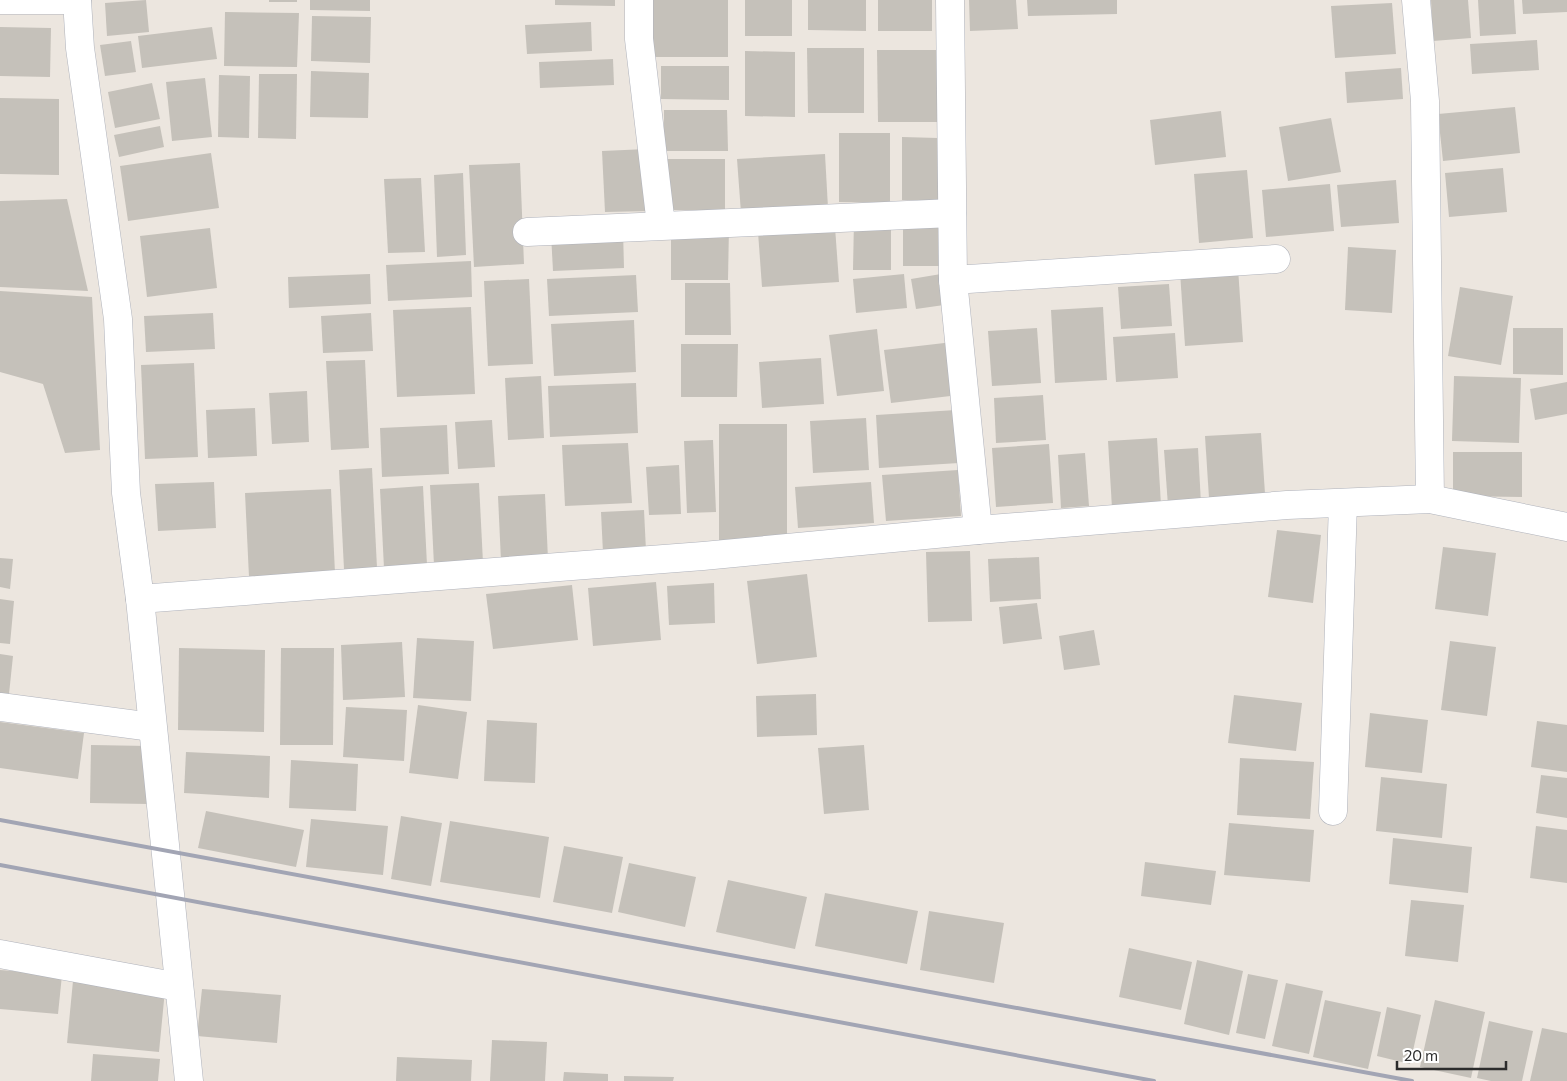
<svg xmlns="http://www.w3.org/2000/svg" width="1567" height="1081" font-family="Commissioner,sans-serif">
<rect width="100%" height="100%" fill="#ece6df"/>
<g fill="#c5c1ba">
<polygon points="146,0 149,32 107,36 105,3"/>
<rect x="269" y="0" width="28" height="2"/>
<polygon points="310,0 370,0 370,11 310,10"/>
<polygon points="555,0 615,0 615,6 555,5"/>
<rect x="646" y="0" width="82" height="57"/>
<rect x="745" y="0" width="47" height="36"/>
<polygon points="808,0 866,0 866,31 808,30"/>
<rect x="878" y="0" width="54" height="31"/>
<polygon points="969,0 1016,0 1018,29 970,31"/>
<polygon points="1027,0 1117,0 1117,14 1028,16"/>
<polygon points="1431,0 1468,0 1471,38 1433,41"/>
<polygon points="1478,0 1514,0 1516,34 1480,36"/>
<polygon points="1522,0 1567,0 1567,12 1523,14"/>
<polygon points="1392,3 1396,54 1335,58 1331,6"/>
<polygon points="225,12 299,13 297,67 224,66"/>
<polygon points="312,16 371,17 370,63 311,61"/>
<polygon points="591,22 592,51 527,54 525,25"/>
<polygon points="0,27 51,28 50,77 0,76"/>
<polygon points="212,27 217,59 142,68 138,36"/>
<polygon points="1537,40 1539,70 1472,74 1470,44"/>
<polygon points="131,41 136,72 105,76 100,45"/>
<polygon points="807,48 864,48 864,113 808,113"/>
<polygon points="877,50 939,50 939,122 878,122"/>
<polygon points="745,51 795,52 795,117 745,116"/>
<polygon points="613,59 614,85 540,88 539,62"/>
<polygon points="661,66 729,66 729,100 661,99"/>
<polygon points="1401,68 1403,99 1347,103 1345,72"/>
<polygon points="311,71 369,73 368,118 310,117"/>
<polygon points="259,74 297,74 296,139 258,138"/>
<polygon points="219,75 250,76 249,138 218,137"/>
<polygon points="205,78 212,137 172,141 166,82"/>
<polygon points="152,83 160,119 115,128 108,92"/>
<polygon points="0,98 59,99 59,175 0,174"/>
<polygon points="1515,107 1520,153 1443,161 1438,114"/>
<polygon points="664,110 727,110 728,151 664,151"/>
<polygon points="1221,111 1226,157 1155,165 1150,120"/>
<polygon points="1331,118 1341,172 1288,181 1279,127"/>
<polygon points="160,126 164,147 119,157 114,135"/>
<polygon points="839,133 890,133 890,203 839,202"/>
<polygon points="902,137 938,138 938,200 902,200"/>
<polygon points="647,149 650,211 605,212 602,151"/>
<polygon points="211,153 219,208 128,221 120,166"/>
<polygon points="825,154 828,208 741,213 737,159"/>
<rect x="663" y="159" width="62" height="51"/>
<polygon points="520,163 524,264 474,267 469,165"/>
<polygon points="1503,168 1507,212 1449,217 1445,173"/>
<polygon points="1247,170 1253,238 1199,243 1194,174"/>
<polygon points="463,173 466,255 437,257 434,175"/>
<polygon points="421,178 425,252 388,253 384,179"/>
<polygon points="1396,180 1399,223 1341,227 1337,185"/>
<polygon points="1330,184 1334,231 1266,237 1262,190"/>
<polygon points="67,199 88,291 0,287 0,201"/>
<polygon points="903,218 949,218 948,266 903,266"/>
<polygon points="854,220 891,220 891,270 853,270"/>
<polygon points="729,227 728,280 671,280 671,228"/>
<polygon points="835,227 839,282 762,287 758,232"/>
<polygon points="210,228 217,288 147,297 140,236"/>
<polygon points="623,230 624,268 553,271 551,234"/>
<polygon points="1348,247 1396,250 1392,313 1345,310"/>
<polygon points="471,261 472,297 388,301 386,265"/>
<polygon points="1238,268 1243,342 1185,346 1180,272"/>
<polygon points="947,273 951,304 916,309 911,279"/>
<polygon points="370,274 371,304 289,308 288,277"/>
<polygon points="904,274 907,308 856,313 853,279"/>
<polygon points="636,275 638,312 549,316 547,279"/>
<polygon points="529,279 533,364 488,366 484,281"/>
<polygon points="685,283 730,283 731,335 685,335"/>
<polygon points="1169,284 1172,326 1121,329 1118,287"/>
<polygon points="1460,287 1513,296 1501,365 1448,356"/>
<polygon points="0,291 92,297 100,450 65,453 43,384 0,372"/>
<polygon points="471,307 475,394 397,397 393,310"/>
<polygon points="1103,307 1107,380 1055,383 1051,310"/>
<polygon points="213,313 215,349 146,352 144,316"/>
<polygon points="371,313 373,351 323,353 321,316"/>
<polygon points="634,320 636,372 554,376 551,324"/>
<polygon points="1037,328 1041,383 992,386 988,331"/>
<polygon points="1513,328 1563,328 1563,375 1513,374"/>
<polygon points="877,329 884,391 837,396 829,335"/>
<polygon points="1175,333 1178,378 1116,382 1113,337"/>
<polygon points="953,342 959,395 891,403 884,350"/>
<polygon points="681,344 738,344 737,397 681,397"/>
<polygon points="821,358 824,404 762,408 759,362"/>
<polygon points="365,360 369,448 331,450 326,361"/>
<polygon points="194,363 198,457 145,459 141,365"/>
<polygon points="541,376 544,438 508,440 505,378"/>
<polygon points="1454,376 1521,378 1519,443 1452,441"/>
<polygon points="1567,382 1567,414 1535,420 1530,389"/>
<polygon points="636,383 638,433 550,437 548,386"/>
<polygon points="307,391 309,442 272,444 269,393"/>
<polygon points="1043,395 1046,440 996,443 994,398"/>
<polygon points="255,408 257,456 208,458 206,410"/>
<polygon points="956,410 959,463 879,468 876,415"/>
<polygon points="866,418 869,470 813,473 810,421"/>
<polygon points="492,420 495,467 458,469 455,422"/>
<rect x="719" y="424" width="68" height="117"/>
<polygon points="447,425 449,474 382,477 380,428"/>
<polygon points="1261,433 1265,494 1209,498 1205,436"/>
<polygon points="1157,438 1161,505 1112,508 1108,441"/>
<polygon points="713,440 716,512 687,513 684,441"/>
<polygon points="628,443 632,503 565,506 562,445"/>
<polygon points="1049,444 1053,503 996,507 992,448"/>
<polygon points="1198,448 1201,504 1168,506 1164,450"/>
<polygon points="1453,452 1522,452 1522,497 1453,496"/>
<polygon points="1085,453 1089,506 1061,508 1058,455"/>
<polygon points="679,465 681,514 649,515 646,467"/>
<polygon points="372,468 377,568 344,569 339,470"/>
<polygon points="958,470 961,516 886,521 882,475"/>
<polygon points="214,482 216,528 158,531 155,484"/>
<polygon points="871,482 874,523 798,528 795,487"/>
<polygon points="479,483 483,563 434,565 430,485"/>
<polygon points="423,486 427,565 384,568 380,489"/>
<polygon points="331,489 335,573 249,577 245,493"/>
<polygon points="545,494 548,559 501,561 498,496"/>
<polygon points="644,510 646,551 603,553 601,512"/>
<polygon points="1277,530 1321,535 1313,603 1268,597"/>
<polygon points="1443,547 1496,553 1488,616 1435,609"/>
<polygon points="970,551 972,621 928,622 926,552"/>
<polygon points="1039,557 1041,599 990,602 988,559"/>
<polygon points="0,558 13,559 10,589 0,587"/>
<polygon points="807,574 817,657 757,664 747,581"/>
<polygon points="656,582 661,640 593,646 588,588"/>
<polygon points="714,583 715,623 669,625 667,586"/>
<polygon points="572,585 578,640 493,649 486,594"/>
<polygon points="0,599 14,601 10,644 0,643"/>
<polygon points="1037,603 1042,639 1003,644 999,607"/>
<polygon points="1094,630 1100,665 1064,670 1059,636"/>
<polygon points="417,638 474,641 471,701 413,698"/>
<polygon points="1450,641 1496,647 1487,716 1441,710"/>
<polygon points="402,642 405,697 343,700 341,645"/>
<polygon points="179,648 265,650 264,732 178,730"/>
<polygon points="281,648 334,648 333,745 280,745"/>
<polygon points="0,654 13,656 9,694 0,693"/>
<polygon points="816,694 817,735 757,737 756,696"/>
<polygon points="1234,695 1302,703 1296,751 1228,743"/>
<polygon points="418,705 467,712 458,779 409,773"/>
<polygon points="346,707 407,710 404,761 343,757"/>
<polygon points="1370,713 1428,720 1422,773 1365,767"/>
<polygon points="487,720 537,723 535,783 484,781"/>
<polygon points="1537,721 1567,725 1567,772 1531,767"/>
<polygon points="0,722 84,733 78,779 0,768"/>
<polygon points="91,745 148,746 148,804 90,803"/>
<polygon points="864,745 869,810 824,814 818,748"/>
<polygon points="186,752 270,756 269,798 184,793"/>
<polygon points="1240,758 1314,762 1310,819 1237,815"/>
<polygon points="291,760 358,764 356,811 289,808"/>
<polygon points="1541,775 1567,778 1567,818 1536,813"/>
<polygon points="1381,777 1447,784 1442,838 1376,831"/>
<polygon points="206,811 304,830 296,867 198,848"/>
<polygon points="401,816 442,823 431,886 391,879"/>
<polygon points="311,819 388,826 383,875 306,867"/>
<polygon points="450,821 549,837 540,898 440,882"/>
<polygon points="1229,823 1314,830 1310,882 1224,875"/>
<polygon points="1536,826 1567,830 1567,883 1530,878"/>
<polygon points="1393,838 1472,847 1468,893 1389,884"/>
<polygon points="564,846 623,857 612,913 553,902"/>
<polygon points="1145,862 1216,871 1211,905 1141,896"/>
<polygon points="629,863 696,877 685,927 618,912"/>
<polygon points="728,880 807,897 795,949 716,932"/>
<polygon points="825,893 918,911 907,964 815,946"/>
<polygon points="1411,900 1464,905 1458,962 1405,956"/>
<polygon points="929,911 1004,923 994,983 920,970"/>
<polygon points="1129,948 1192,962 1181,1010 1119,997"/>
<polygon points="1197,960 1243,971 1229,1035 1184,1024"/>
<polygon points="0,970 62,975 58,1014 0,1009"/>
<polygon points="1248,974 1278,980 1265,1039 1236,1033"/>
<polygon points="73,981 165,990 159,1052 67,1043"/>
<polygon points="1286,983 1323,991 1309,1054 1272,1046"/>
<polygon points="202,989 281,995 277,1043 197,1036"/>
<polygon points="1325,1000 1381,1012 1368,1069 1313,1057"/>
<polygon points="1435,1000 1485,1012 1471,1078 1420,1067"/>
<polygon points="1387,1007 1421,1015 1410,1064 1377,1056"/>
<polygon points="1489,1021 1533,1031 1522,1081 1491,1081 1477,1078"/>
<polygon points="1542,1028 1567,1033 1567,1081 1530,1081"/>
<polygon points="492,1040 547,1042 545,1081 490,1081"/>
<polygon points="93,1054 160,1059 158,1081 91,1081"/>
<polygon points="397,1057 472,1060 471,1081 396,1081"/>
<polygon points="564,1072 608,1074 608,1081 563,1081"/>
<polygon points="624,1076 674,1077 673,1081 624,1081"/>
</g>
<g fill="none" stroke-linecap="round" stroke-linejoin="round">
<defs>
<g id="street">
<polyline points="0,0 77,0"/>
<polyline points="77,0 80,48 118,319 126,493 140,599 703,556 978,530 1287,505 1430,499 1567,527"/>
<polyline points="639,0 639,39 661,225"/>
<polyline points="950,0 953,280 978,530"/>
<polyline points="1416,0 1425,101 1430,499"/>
<polyline points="527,232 952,213"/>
<polyline points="953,280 1276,259"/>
<polyline points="140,599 189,1081"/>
<polyline points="0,707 152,727"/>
<polyline points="1333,811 1343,503"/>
<polyline points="0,954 179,987"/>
</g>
</defs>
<use href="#street" stroke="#afb2bb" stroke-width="29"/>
<use href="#street" stroke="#fff" stroke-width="28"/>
<g stroke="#a2a5b4" stroke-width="4">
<polyline points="0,820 1412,1081"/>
<polyline points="0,865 1154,1081"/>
</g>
</g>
<path d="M1397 1061v8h109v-8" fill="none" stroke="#2c2c2c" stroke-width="2.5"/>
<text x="1404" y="1061" font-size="15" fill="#2c2c2c" stroke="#ffffff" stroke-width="4" paint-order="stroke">20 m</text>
</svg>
